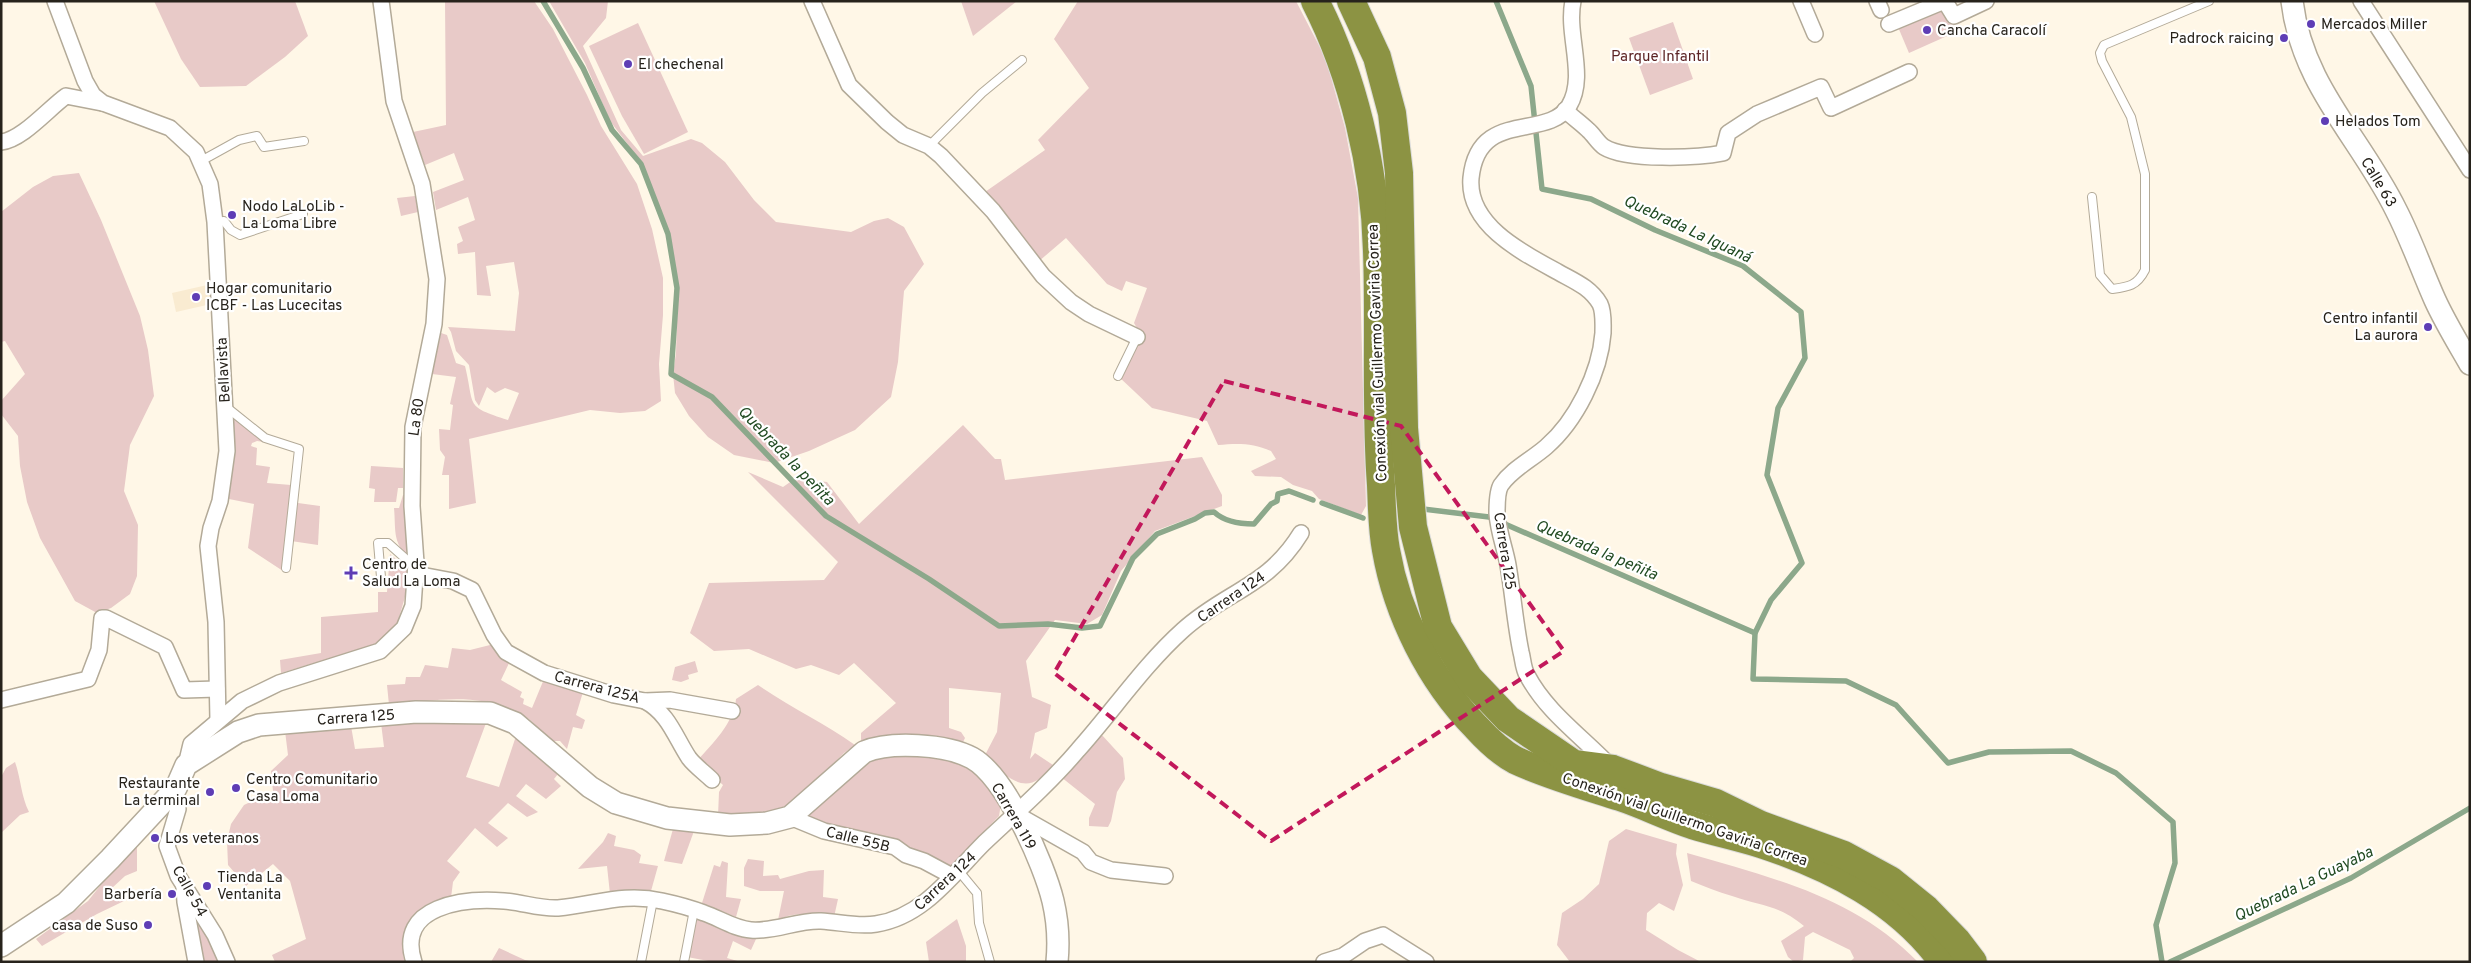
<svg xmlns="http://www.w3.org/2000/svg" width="2471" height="963" font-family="Overpass,sans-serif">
<rect width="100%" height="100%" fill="#fff7e7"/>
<polygon fill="#f9ebd1" points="216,283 220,302 176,312 172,293"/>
<g fill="#e8cac8">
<polygon points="154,1 295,1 308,36 285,57 246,86 200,87 181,59"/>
<path d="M445,1H534L553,29L587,95L601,126L637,184L652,229L663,278V315L659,364L661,401L645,411L620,413L590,410L469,439L476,503L449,509V475H442L445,457L440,450L439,429L450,430L453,405L450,404L456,377L432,374L441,333L447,335L456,363L465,366C475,407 464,406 508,420L519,393L505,388L495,393L487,387L479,406L475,400L469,365L456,351L451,332L448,327L515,331L519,293L514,262L486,266L491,296L477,295L475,252L458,254L457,244L463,241L458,227L475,220L468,197L436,210L433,192L464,180L454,153L425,165L413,132L446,125Z"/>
<polygon points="549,1 608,1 606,18 583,46 621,130 643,156 691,139 702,143 725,162 754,200 776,222 851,232 874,221 888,218 904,227 924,264 904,291 898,362 891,397 855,430 809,451 774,463 734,455 708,437 689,416 675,393 673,374 676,353 678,287 669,233 660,208 642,163 610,121 585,63"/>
<polygon points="961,1 1017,1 973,36"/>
<path d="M1078,1H1296L1298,5L1326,59L1345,128L1358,198L1366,506L1361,515L1319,499L1312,491L1293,485L1281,477L1255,476L1251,471L1276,459L1271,451C1253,443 1238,443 1218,445L1207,421L1152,408L1118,376L1141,335L1134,323L1147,288L1126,281L1122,291L1107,284L1066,238L1038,262L985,192L1045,150L1038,140L1089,88L1054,39Z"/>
<polygon points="1945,3 1956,32 1909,53 1898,27"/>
<polygon points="1673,22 1693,79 1650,95 1629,38"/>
<polygon points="638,23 688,132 644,154 622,116 589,46"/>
<polygon points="79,173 101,220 140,316 148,350 154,396 130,445 124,491 138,525 137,576 130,594 111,608 97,613 75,601 40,538 27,502 20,466 18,436 1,414 1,401 25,374 5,341 1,342 1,212 33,187 53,176"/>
<polygon points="415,196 418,212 401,216 397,198"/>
<polygon points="232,413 256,436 271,443 257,441 252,443 251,446 257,448 256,465 270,467 267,483 291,485 283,571 248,548 254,504 224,498"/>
<path d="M963,425L995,459H1001L1005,480L1202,457L1222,495V506L1155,531L1121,571L1102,615L1087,624L1055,620L1026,661L1032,697L1051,705L1047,728L1035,733L1030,759L1035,753L1053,765C1027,800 1009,778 984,757L997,732L1001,693L949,688V728L961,732L965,738L962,744L861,743V733L896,703L854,663L839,675L811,665L796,669L749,649L714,651L690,633L709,583L824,580L838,562L748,472L783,487L796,478L827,482L859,524Z"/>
<polygon points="371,466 403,468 403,488 398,488 396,502 374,502 375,489 369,488"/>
<path d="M403,495H406L409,557C392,543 396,529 394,508H399Z"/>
<polygon points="298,503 320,506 318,545 291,541"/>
<polygon points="390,554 407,568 409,583 398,621 391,632 377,644 281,673 280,660 321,653 321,617 378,612 378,592 387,592"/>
<path d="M494,644L511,659L501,680L522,692L520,697L524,699L523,704L532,708L544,679L583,692L576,715L585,720L582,729L573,727L567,749L560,741H550C543,735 537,725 529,719C485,690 438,700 389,705L387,685L405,684L406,677H420L425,665L448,668L452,648L470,650Z"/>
<polygon points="695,661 698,672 688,675 689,679 681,682 672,680 675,667"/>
<path d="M758,685C790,707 824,723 855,745L844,753L786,811L718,816L719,792L723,785L697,761C712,744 734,723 736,699Z"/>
<path d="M381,723H486L466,777L499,787L516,736L558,774L554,779L561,786L546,799L526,784L516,796L538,812L527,817L508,803L488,823L508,838L497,847L475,828L447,861L460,872L453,882L451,898C424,901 411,911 406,939C404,947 402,953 405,962H275L272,955L306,939L290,881L273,864L246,886L228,865L227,841L231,824L244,805L273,791L271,771L288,755L285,731L351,726L355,749L384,747Z"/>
<polygon points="1101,734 1123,758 1125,779 1117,792 1111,821 1108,827 1089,826 1089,818 1095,804 1061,777"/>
<polygon points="887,753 948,758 975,771 1001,804 999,816 949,868 804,819 860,762"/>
<path d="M15,762C21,779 21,796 29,812L20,815L1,833V777L6,768Z"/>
<polygon points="673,829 694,831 682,864 664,861"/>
<polygon points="1626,829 1677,844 1676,854 1683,885 1674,911 1659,903 1647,913 1646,930 1678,950 1701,962 1570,962 1557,945 1562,913 1583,899 1599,884 1609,841"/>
<polygon points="608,833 616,836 614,846 634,850 641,855 639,863 658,866 651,891 610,894 607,866 578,869 603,842"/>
<polygon points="137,846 137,871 125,876 112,888 124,901 97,914 42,946 36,939 88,901 115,867"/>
<path d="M1687,853C1772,878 1854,896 1918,962H1850L1854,958L1850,950L1813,932L1805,937L1803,960L1794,962L1788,957L1781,941L1804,926C1779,905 1761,906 1732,896C1718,892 1704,886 1691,881Z"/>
<path d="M748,859L764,861L763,876L778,875L780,879L809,871L824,870L823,897L838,899L834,917C815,914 795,911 778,920L784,891H760L744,886V868Z"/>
<polygon points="722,861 728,863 726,897 741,899 736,917 702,903 714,865 720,867"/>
<polygon points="195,905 218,962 203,962 192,906"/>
<polygon points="695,917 733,934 756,939 751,950 733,941 727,958 741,962 714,962 687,957"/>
<polygon points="957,919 966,946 966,962 929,962 926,942"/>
<polygon points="499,948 525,960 536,962 491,962"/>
</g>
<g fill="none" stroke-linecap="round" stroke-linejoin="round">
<g stroke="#8ca88b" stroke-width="5.5">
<path d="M543,1L583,68L612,130L641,164L668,234L677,288L671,374L712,397L826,516L929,579L999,626L1048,624L1082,628L1100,626L1133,558L1157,534L1195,519L1205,513L1214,512C1225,522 1240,524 1254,524L1271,504L1277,501L1278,494L1289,491L1313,500"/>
<polyline points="1496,1 1531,86 1542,189 1591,199 1655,230 1743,266 1801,312 1805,358 1778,408 1767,475 1802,563 1771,600 1755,633 1753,679 1846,681 1896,705 1948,763 1989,752 2071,751 2116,773 2173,822 2175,863 2156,925 2162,962"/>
<polyline points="1322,503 1363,518"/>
<polyline points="1423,509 1489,517 1755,633"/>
<polyline points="2170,962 2351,878 2470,808"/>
</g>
<defs>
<g id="lane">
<polyline points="929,146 982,93 1022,60"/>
<polyline points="201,161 239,140 257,136 264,147 304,141"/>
<path d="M2092,197L2100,275L2112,289C2128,287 2137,286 2145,270V174L2131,117L2102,61L2100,53L2104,45L2209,1"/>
<polyline points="215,222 224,221 231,230 240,235 303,214"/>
<polyline points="1118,376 1137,337"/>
<polyline points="225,406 265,438 299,449 286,568"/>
<polyline points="381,577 378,543 388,543 416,568"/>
<polyline points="958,870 977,893 979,923 990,962"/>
<polyline points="641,962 653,900"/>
<polyline points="684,962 694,910"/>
</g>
<g id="street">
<polyline points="55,1 85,81 93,95 103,103 170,128 196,152 210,184 215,222 227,451 220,501 211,528 208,546 216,622 218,720"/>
<polyline points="812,1 849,85 887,122 903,135 929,146 941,156 993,211 1043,276 1071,302 1089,314 1137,337"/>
<path d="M1573,1C1566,35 1587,76 1569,106C1547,141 1478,108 1471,178C1467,225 1523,253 1558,272C1574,281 1590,287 1600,304C1604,312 1603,324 1603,333C1600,373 1576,421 1546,447C1531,460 1512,469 1501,485C1497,491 1497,506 1497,513C1498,531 1505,548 1508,565C1513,594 1515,623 1521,652C1523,659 1523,668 1527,675C1547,713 1583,737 1612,768"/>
<polyline points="1801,1 1815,34"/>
<polyline points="1877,1 1881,10"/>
<polyline points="2361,1 2470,170"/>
<polyline points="1889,24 1942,2 1946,3 1954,16 1986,1"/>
<path d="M1565,110C1572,117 1581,123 1588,130C1594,135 1598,143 1604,147C1627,161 1697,158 1723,153L1728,133L1757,114L1821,87L1831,108L1909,72"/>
<path d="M1,142C22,140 48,109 66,96L102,103"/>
<polyline points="416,574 453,581 472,590 494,635 506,652 544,673 614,695 645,701 670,700 732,711"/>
<polyline points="1,700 88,679 99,650 102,618 106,618 165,647 184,690 217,689"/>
<path d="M645,701C669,714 675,737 689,758C695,766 705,773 712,780"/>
<polyline points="186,765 191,744 242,701 279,683 380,651 404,628 413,606 416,563 412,506 413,427 434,324 437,279 422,184 394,101 381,1"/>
<polyline points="176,788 178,809 167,846 178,876 215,935 227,962"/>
<polyline points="1016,814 1083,852 1091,862 1111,870 1165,876"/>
<polyline points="790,817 824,831 895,847 906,855 924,861 952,876"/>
<polyline points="184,887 185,902 196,962"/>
<path d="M414,962C395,905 465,898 504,901C522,902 539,909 558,908C595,905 623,892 662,901C676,904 691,908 704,913C719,918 735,929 751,930C775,932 797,920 821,921C840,922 857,927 876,924C923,917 952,875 984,843C1016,813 1049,784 1078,750C1113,711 1144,665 1183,630C1226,591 1268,587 1301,533"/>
<polyline points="1324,962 1343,956 1365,941 1383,935 1426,962"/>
</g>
<g id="secondary">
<path d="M2292,1C2302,86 2360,137 2396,210C2411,239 2422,271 2435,300C2445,322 2458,343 2470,364"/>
<path d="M1,946L66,903L110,859L176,788L186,765L238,732L259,725L416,712L490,713L515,723L590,787L616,803L667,818L730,825L767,823L790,817L864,752C890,741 946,744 972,758C1006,777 1044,864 1053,901C1058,922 1059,941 1057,962"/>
</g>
<g id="highway">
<path d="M1315,1C1353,75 1375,168 1377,251C1380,329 1375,407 1381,485C1382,506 1382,529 1386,550C1397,614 1430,680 1476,727C1486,738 1502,753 1515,760C1547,775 1586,786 1620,797C1644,805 1668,817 1692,825C1715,832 1738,837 1761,844C1831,867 1899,901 1943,962"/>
<polyline points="1351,1 1377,57 1392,113 1399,173 1404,428 1413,527 1438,627 1469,678 1508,719 1574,764 1613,769 1661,787 1716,803 1761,825 1844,855 1890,880 1926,909 1957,941 1973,962"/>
</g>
</defs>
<use href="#lane" stroke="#b3aa98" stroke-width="10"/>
<use href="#street" stroke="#b3aa98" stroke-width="18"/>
<use href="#secondary" stroke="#b3aa98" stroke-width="24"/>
<use href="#highway" stroke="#dcdcdb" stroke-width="30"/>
<use href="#lane" stroke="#fff" stroke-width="8"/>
<use href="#street" stroke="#fff" stroke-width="15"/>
<use href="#secondary" stroke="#fff" stroke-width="21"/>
<use href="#highway" stroke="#8c9343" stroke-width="28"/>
</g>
<path fill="none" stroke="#c2185b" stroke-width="4" stroke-dasharray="10 6" stroke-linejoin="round" d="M1224,381L1401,426L1564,651L1271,841L1054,673Z"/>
<g fill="#5e3db5" stroke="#fff" stroke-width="2">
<circle cx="2311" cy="24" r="5"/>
<circle cx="1927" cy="30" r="5"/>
<circle cx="2284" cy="38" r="5"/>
<circle cx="628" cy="64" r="5"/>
<circle cx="2325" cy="121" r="5"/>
<circle cx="232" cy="215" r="5"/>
<circle cx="196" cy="297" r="5"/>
<circle cx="2428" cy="327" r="5"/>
<path d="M348.5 565.5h5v5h5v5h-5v5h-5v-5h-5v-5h5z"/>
<circle cx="236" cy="788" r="5"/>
<circle cx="210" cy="792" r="5"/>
<circle cx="155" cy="838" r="5"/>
<circle cx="207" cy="886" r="5"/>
<circle cx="172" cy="894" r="5"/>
<circle cx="148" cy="925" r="5"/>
</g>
<g text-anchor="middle" stroke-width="4.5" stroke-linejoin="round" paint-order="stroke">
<g font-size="15" fill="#27231c" stroke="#fff" text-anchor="start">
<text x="2321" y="29">Mercados Miller</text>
<text x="1937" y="35">Cancha Caracolí</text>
<text x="2274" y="43" text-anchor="end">Padrock raicing</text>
<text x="638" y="69">El chechenal</text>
<text x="2335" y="126">Helados Tom</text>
<text x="242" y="211">Nodo LaLoLib -<tspan x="242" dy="17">La Loma Libre</tspan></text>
<text x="206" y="293">Hogar comunitario<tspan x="206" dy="17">ICBF - Las Lucecitas</tspan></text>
<text x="2418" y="323" text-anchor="end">Centro infantil<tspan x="2418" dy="17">La aurora</tspan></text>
<text x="362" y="569">Centro de<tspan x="362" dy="17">Salud La Loma</tspan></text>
<text x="246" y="784">Centro Comunitario<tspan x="246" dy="17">Casa Loma</tspan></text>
<text x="200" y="788" text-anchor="end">Restaurante<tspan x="200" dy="17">La terminal</tspan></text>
<text x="165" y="843">Los veteranos</text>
<text x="217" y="882">Tienda La<tspan x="217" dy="17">Ventanita</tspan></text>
<text x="162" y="899" text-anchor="end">Barbería</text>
<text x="138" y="930" text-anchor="end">casa de Suso</text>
</g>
<g font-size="15" fill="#5c2425" stroke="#fff">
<text x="1660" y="61">Parque Infantil</text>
</g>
<g font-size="15" fill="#27231c" stroke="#fff">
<text transform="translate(2379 182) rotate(59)" y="5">Calle 63</text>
<text transform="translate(1377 353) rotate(-92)" y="5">Conexión vial Guillermo Gaviria Correa</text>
<text transform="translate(223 370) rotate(-93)" y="5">Bellavista</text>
<text transform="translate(416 417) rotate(-82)" y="5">La 80</text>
<text transform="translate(1505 551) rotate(81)" y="5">Carrera 125</text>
<text transform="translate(1231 597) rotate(-34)" y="5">Carrera 124</text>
<text transform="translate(597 687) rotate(15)" y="5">Carrera 125A</text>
<text transform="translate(356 717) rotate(-4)" y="5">Carrera 125</text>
<text transform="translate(1014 816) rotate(60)" y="5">Carrera 119</text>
<text transform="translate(1685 819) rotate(19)" y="5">Conexión vial Guillermo Gaviria Correa</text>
<text transform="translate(858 839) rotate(14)" y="5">Calle 55B</text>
<text transform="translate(945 881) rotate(-43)" y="5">Carrera 124</text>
<text transform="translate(190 891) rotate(61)" y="5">Calle 54</text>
</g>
<g font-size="16" font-style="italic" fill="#204a21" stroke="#fff">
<text transform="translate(1688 228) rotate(25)" y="6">Quebrada La Iguaná</text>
<text transform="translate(787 455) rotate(46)" y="6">Quebrada la peñita</text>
<text transform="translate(1597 549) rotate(23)" y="6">Quebrada la peñita</text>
<text transform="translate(2303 883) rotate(-26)" y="6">Quebrada La Guayaba</text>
</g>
</g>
<rect width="2471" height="963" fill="none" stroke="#27231c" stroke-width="5"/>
</svg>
